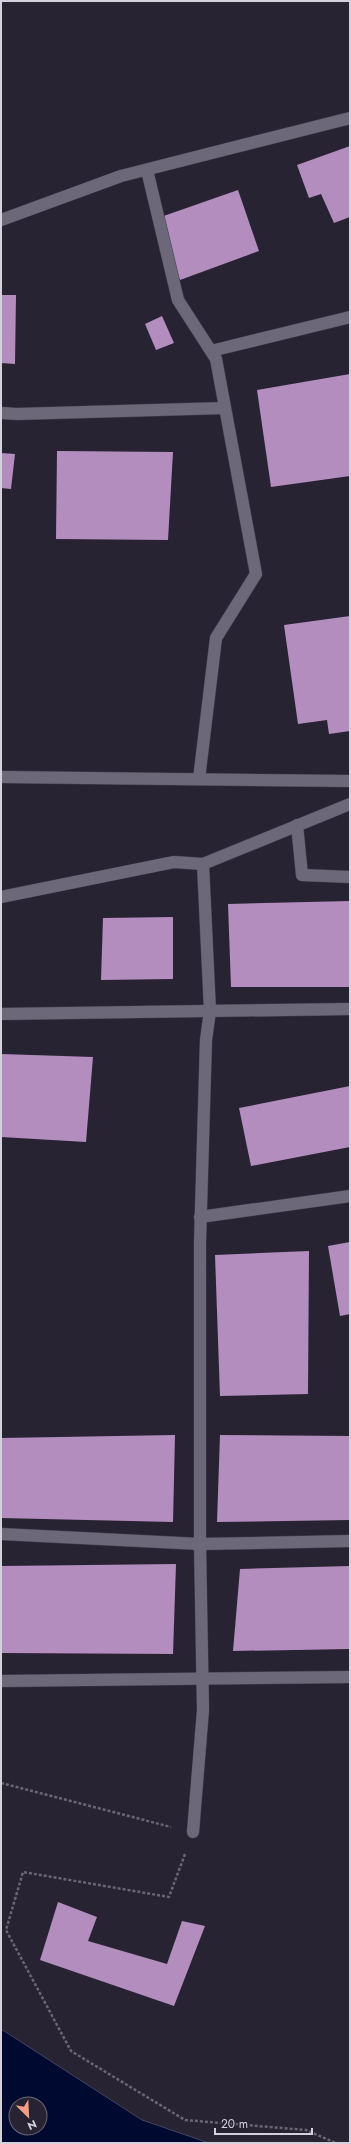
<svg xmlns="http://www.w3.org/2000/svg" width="351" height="2144" font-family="Jost,sans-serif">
<rect width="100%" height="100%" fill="#282333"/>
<path fill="#000930" stroke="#404564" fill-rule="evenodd" d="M1,2029L142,2120L209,2143H1ZM16,2104H40V2128H16Z"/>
<g fill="#b38dbe">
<polygon points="350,146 350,217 334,223 321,194 309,198 297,165"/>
<polygon points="238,190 259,251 180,280 155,219"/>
<polygon points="1,295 16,295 15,364 1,363"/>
<polygon points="162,316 174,343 156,350 145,324"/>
<polygon points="350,374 350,476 271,487 257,390"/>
<polygon points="57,451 173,452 168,540 56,539"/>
<polygon points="1,453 15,454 11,489 1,488"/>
<polygon points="350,616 350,731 329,734 327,720 298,724 284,625"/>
<polygon points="350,901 350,987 231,987 228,904"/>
<polygon points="173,917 173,979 101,980 103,918"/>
<polygon points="1,1054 93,1057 86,1142 1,1137"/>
<polygon points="350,1086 350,1147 251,1166 239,1108"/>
<polygon points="350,1242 350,1314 340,1316 328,1246"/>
<polygon points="309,1251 308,1394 220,1396 215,1255"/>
<polygon points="175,1435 173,1522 1,1518 1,1438"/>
<polygon points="220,1435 350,1436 350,1520 217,1522"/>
<polygon points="176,1564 173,1654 1,1653 1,1566"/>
<polygon points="350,1566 350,1649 233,1651 240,1569"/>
<polygon points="58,1902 97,1917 88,1941 167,1964 182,1921 205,1926 174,2006 40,1960"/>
</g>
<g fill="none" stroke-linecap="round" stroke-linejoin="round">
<defs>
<g id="street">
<polyline points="147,170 178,300 216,359 256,574 216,638 199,779"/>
<polyline points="1,220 121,176 350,118"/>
<polyline points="211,351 350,317"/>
<polyline points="1,413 17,414 225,408"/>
<polyline points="297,825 302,875 350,877"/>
<polyline points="1,897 174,862 203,864 350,804"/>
<polyline points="1,1014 350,1009"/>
<polyline points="200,1217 350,1196"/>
<polyline points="1,1534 200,1544 350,1541"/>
<polyline points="1,1681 350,1677"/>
<polyline points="193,1832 203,1710 200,1544 200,1242 206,1040 210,1011 203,864"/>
</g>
<polyline id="secondary" points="1,777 350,781"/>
</defs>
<use href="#street" stroke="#443f4d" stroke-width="13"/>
<use href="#secondary" stroke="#443f4d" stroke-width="13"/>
<g stroke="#6a6574" stroke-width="2.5" stroke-dasharray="3 2" stroke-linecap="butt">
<polyline points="1,1783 171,1827"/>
<polyline points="185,1854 169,1897 23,1872 6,1930 71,2051 185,2120 306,2130 336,2143"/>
</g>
<use href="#street" stroke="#6d677a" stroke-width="12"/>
<use href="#secondary" stroke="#6d677a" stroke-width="12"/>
</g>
<rect width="351" height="2144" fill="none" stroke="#d4d1dc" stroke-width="4"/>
<g transform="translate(28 2116) rotate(156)"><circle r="19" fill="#282333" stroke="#6d6977"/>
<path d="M0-3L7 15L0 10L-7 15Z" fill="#f39f85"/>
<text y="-6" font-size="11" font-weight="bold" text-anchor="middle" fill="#d4d1dc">N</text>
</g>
<path d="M215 2128v6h97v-6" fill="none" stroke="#d4d1dc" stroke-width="2"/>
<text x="221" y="2128" font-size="12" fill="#d4d1dc" stroke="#282333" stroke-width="3" paint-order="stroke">20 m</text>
</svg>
